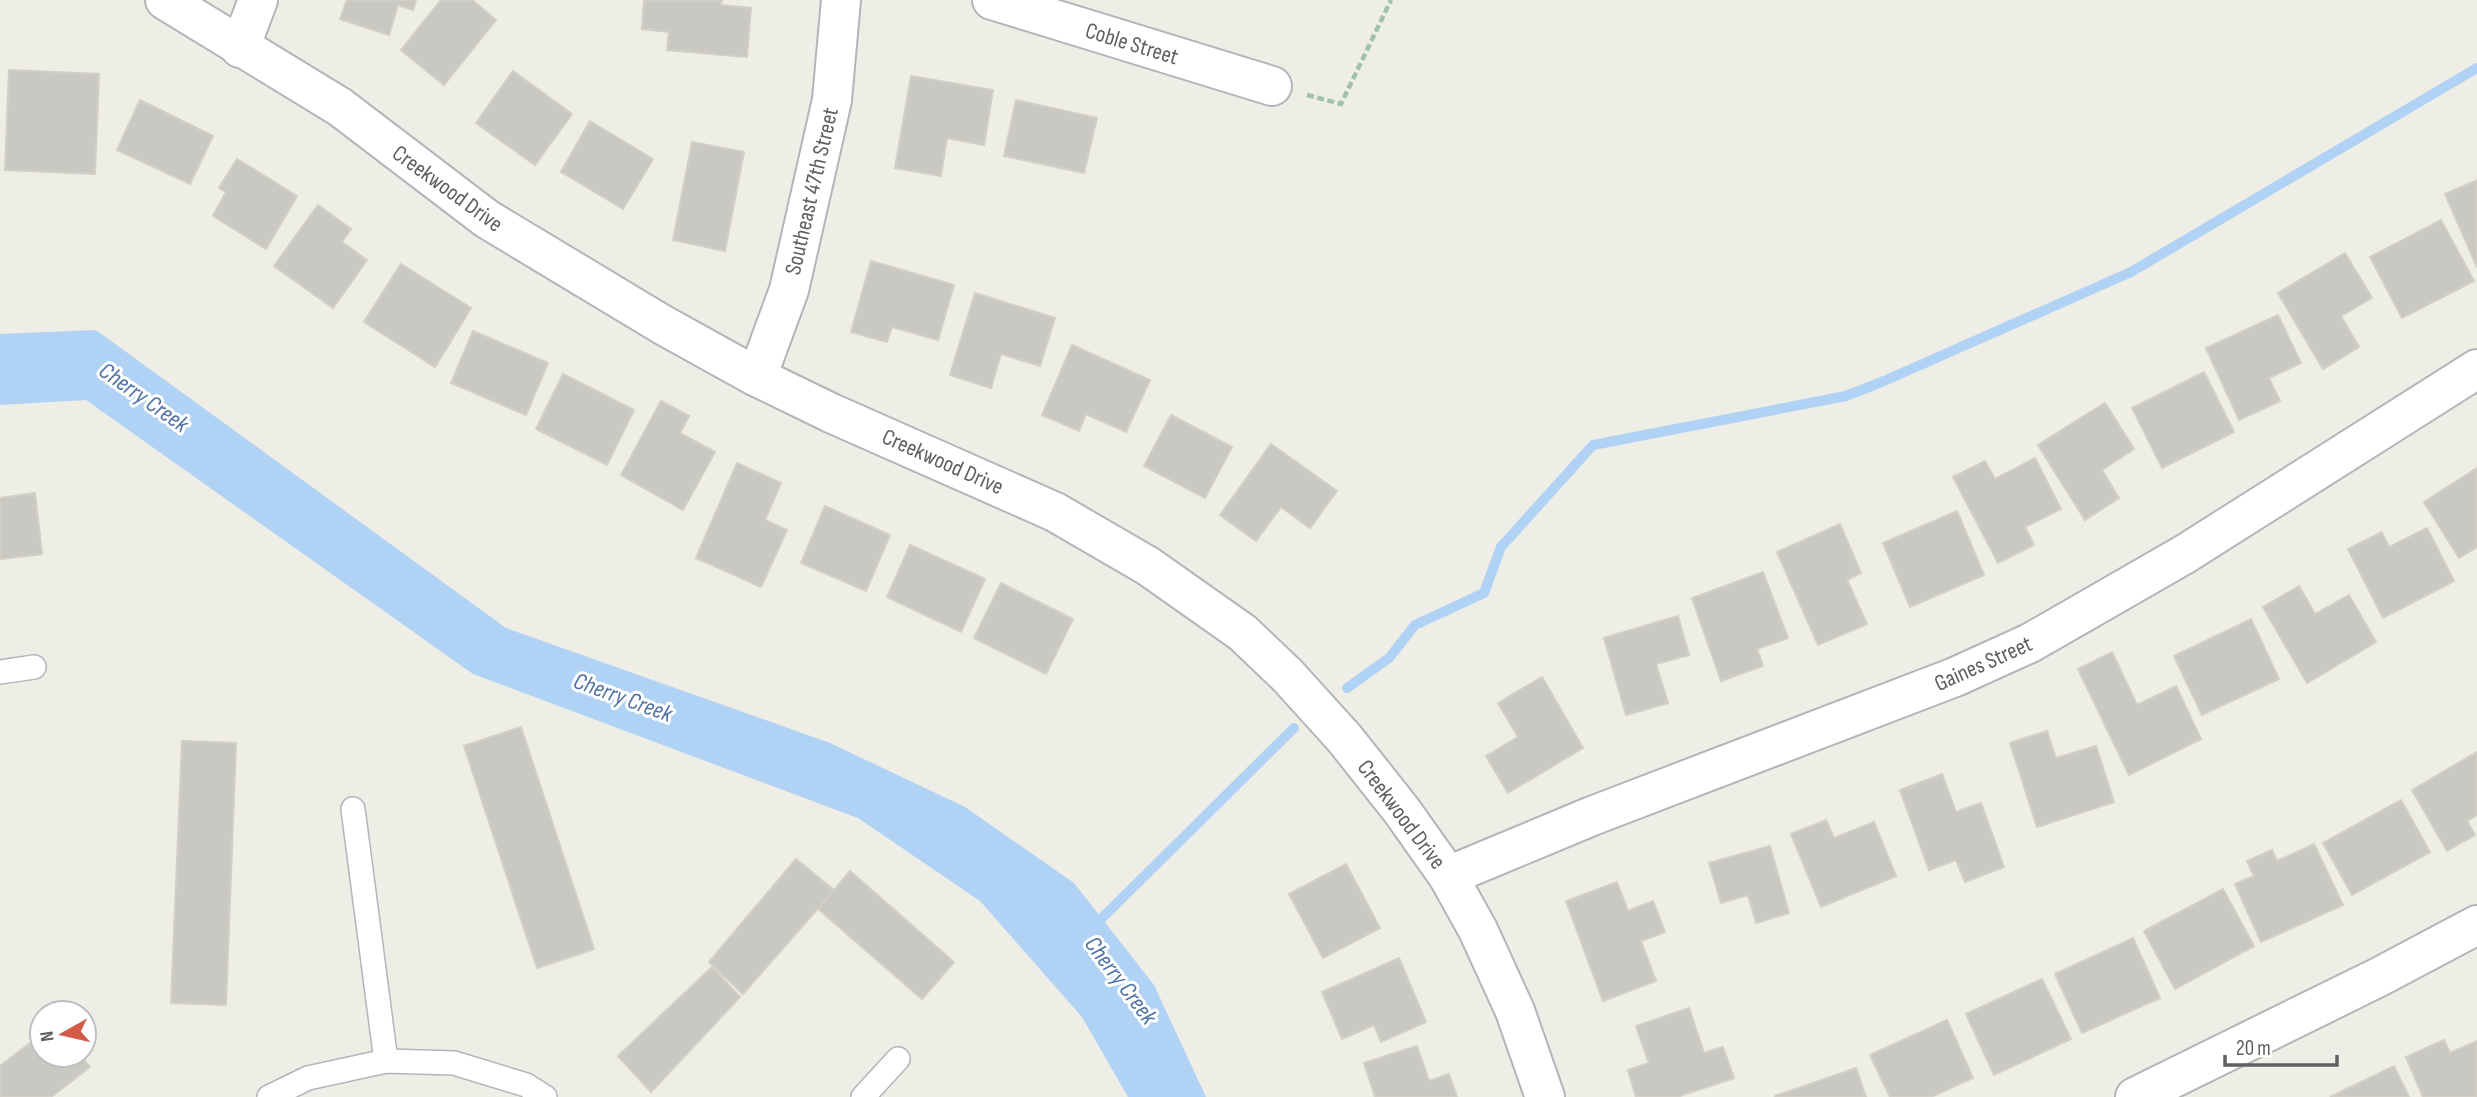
<svg xmlns="http://www.w3.org/2000/svg" width="2477" height="1097" font-family="'Sofia Sans Condensed',sans-serif">
<rect width="100%" height="100%" fill="#eeede6"/>
<polygon fill="#b0d2f4" points="96,330 506,628 830,743 965,807 1074,883 1154,985 1206,1097 1128,1097 1082,1017 980,901 858,818 473,674 86,400 0,405 0,334"/>
<g fill="none" stroke-linecap="round" stroke-linejoin="round">
<g stroke="#b0d2f4" stroke-width="10">
<polyline points="1347,688 1389,658 1415,625 1484,593 1501,547 1593,445 1846,396 1884,381 2131,272 2477,68"/>
<polyline points="1093,927 1294,728"/>
</g>
</g>
<g fill="#c9c8c2" stroke="#d2cfc5" stroke-width="2">
<polygon points="347,0 416,0 413,10 398,5 389,35 340,19"/>
<polygon points="441,0 472,0 496,20 444,85 401,50"/>
<polygon points="644,0 722,0 721,5 751,8 747,57 667,50 669,32 642,29"/>
<polygon points="9,70 99,74 95,174 5,170"/>
<polygon points="513,71 572,114 535,165 476,123"/>
<polygon points="911,76 993,90 984,145 947,138 941,176 895,168"/>
<polygon points="140,100 213,136 190,184 117,150"/>
<polygon points="1016,100 1097,118 1084,173 1004,156"/>
<polygon points="590,121 653,159 623,209 561,172"/>
<polygon points="692,142 744,152 725,251 673,240"/>
<polygon points="237,159 297,196 266,249 213,216 226,192 219,188"/>
<polygon points="2477,180 2477,267 2445,194"/>
<polygon points="318,205 351,229 342,242 367,260 333,308 274,266"/>
<polygon points="2441,220 2474,281 2402,318 2370,257"/>
<polygon points="2345,253 2372,298 2341,316 2359,347 2323,369 2278,293"/>
<polygon points="871,261 954,285 938,340 892,327 887,342 851,332"/>
<polygon points="401,264 471,308 435,367 364,322"/>
<polygon points="975,293 1055,318 1040,366 1001,354 991,388 950,375"/>
<polygon points="2278,315 2301,363 2269,378 2280,401 2239,420 2206,348"/>
<polygon points="473,331 548,363 526,415 451,383"/>
<polygon points="1072,345 1150,380 1126,432 1086,414 1079,431 1042,415"/>
<polygon points="2204,372 2234,432 2162,468 2132,408"/>
<polygon points="563,374 634,410 607,465 536,429"/>
<polygon points="661,401 689,416 680,433 715,452 683,510 621,475"/>
<polygon points="2105,403 2134,449 2102,470 2119,498 2085,520 2038,445"/>
<polygon points="1171,415 1232,447 1205,498 1144,466"/>
<polygon points="1271,444 1337,491 1310,528 1281,507 1256,541 1220,515"/>
<polygon points="2035,458 2061,509 2025,527 2034,545 1998,563 1953,477 1985,461 1995,479"/>
<polygon points="737,463 781,483 765,520 787,530 761,587 696,558"/>
<polygon points="2477,468 2477,547 2459,558 2424,502"/>
<polygon points="35,493 42,554 0,559 0,498"/>
<polygon points="825,506 890,535 866,591 801,563"/>
<polygon points="1957,511 1984,575 1910,607 1883,543"/>
<polygon points="1840,524 1861,573 1847,580 1867,624 1818,645 1777,552"/>
<polygon points="2427,528 2454,581 2383,618 2348,549 2382,532 2389,547"/>
<polygon points="910,545 985,579 961,632 887,597"/>
<polygon points="1763,572 1788,638 1757,649 1763,666 1721,681 1692,598"/>
<polygon points="1001,583 1073,619 1046,674 974,638"/>
<polygon points="2299,586 2315,614 2349,595 2376,642 2307,683 2263,607"/>
<polygon points="1678,616 1689,655 1656,664 1668,703 1626,715 1604,638"/>
<polygon points="2251,619 2279,679 2202,715 2174,656"/>
<polygon points="2112,652 2137,705 2176,686 2201,739 2129,775 2078,669"/>
<polygon points="1542,677 1583,748 1508,793 1486,756 1518,737 1498,703"/>
<polygon points="521,727 594,949 537,968 464,746"/>
<polygon points="2047,731 2056,758 2096,746 2114,802 2037,827 2010,743"/>
<polygon points="182,741 236,743 226,1005 171,1003"/>
<polygon points="2477,752 2477,815 2467,821 2475,835 2447,851 2412,790"/>
<polygon points="1942,774 1956,812 1981,803 2004,867 1965,882 1956,860 1929,870 1900,790"/>
<polygon points="2401,800 2430,852 2352,895 2323,843"/>
<polygon points="1826,820 1834,838 1874,822 1896,876 1821,907 1791,834"/>
<polygon points="2314,844 2343,905 2261,942 2235,884 2254,876 2247,861 2272,850 2277,861"/>
<polygon points="1770,846 1789,913 1756,923 1748,895 1721,903 1709,863"/>
<polygon points="796,859 834,890 743,994 709,962"/>
<polygon points="1346,864 1380,928 1323,958 1289,894"/>
<polygon points="850,871 954,962 922,999 818,909"/>
<polygon points="1617,882 1628,911 1653,901 1665,932 1641,941 1656,981 1603,1001 1566,901"/>
<polygon points="2223,889 2254,946 2175,989 2144,931"/>
<polygon points="2133,938 2160,998 2082,1033 2055,974"/>
<polygon points="1399,958 1426,1022 1381,1042 1374,1025 1342,1039 1322,992"/>
<polygon points="712,967 740,997 651,1092 618,1056"/>
<polygon points="2042,979 2071,1039 1994,1075 1966,1014"/>
<polygon points="1689,1008 1704,1053 1723,1047 1734,1078 1677,1097 1636,1097 1628,1070 1649,1063 1636,1026"/>
<polygon points="1947,1020 1973,1078 1931,1097 1890,1097 1870,1055"/>
<polygon points="42,1034 42,1055 80,1055 90,1067 51,1097 0,1097 0,1066"/>
<polygon points="2444,1040 2450,1053 2477,1041 2477,1097 2423,1097 2406,1057"/>
<polygon points="1417,1046 1429,1081 1449,1074 1457,1097 1375,1097 1364,1063"/>
<polygon points="2394,1066 2409,1097 2330,1097"/>
<polygon points="1856,1068 1866,1097 1775,1097 1775,1096"/>
</g>
<g fill="none" stroke-linecap="round" stroke-linejoin="round">
<defs>
<g id="service">
<polyline points="0,672 34,667"/>
<polyline points="353,809 386,1061"/>
<polyline points="269,1097 308,1078 386,1061 454,1063 526,1085 545,1097"/>
<polyline points="863,1097 898,1059"/>
</g>
<g id="minor">
<polyline points="165,0 340,107 487,219 663,325 757,377 831,413 1055,512 1148,566 1243,633 1288,676 1345,739 1402,811 1448,876 1478,930 1515,1011 1545,1097"/>
<polyline points="992,0 1272,86"/>
<polyline points="240,48 258,0"/>
<polyline points="757,377 789,290 832,100 841,0"/>
<polyline points="1448,876 1592,816 1955,677 2030,643 2185,554 2477,369"/>
<polyline points="2135,1097 2379,977 2477,925"/>
</g>
</defs>
<use href="#service" stroke="#b3b5b9" stroke-width="26"/>
<use href="#minor" stroke="#b3b5b9" stroke-width="42"/>
<polyline stroke="#a0c2ac" stroke-width="4.5" stroke-dasharray="7 3.5" stroke-linecap="butt" points="1307,95 1341,104 1391,0"/>
<use href="#service" stroke="#fff" stroke-width="23"/>
<use href="#minor" stroke="#fff" stroke-width="38"/>
</g>
<g text-anchor="middle" stroke-width="6" stroke-linejoin="round" paint-order="stroke">
<g font-size="23" fill="#5e6064" stroke="#fff">
<text transform="translate(1132 43) rotate(17)" y="8">Coble Street</text>
<text transform="translate(448 188) rotate(36)" y="8">Creekwood Drive</text>
<text transform="translate(811 191) rotate(-77)" y="8">Southeast 47th Street</text>
<text transform="translate(943 461) rotate(24)" y="8">Creekwood Drive</text>
<text transform="translate(1983 663) rotate(-24)" y="8">Gaines Street</text>
<text transform="translate(1402 814) rotate(53)" y="8">Creekwood Drive</text>
</g>
<g font-size="24" font-style="italic" fill="#4f73a4" stroke="#fff">
<text transform="translate(144 397) rotate(35)" y="8">Cherry Creek</text>
<text transform="translate(623 697) rotate(20)" y="8">Cherry Creek</text>
<text transform="translate(1121 980) rotate(53)" y="8">Cherry Creek</text>
</g>
</g>
<g transform="translate(63 1034) rotate(262)"><circle r="33" fill="#ffffff" stroke="#bfbfc1" stroke-width="2"/>
<path d="M0-5L12 26L0 18L-12 26Z" fill="#d35b47"/>
<text y="-10" font-size="19" font-weight="bold" text-anchor="middle" fill="#5e6064">N</text>
</g>
<path d="M2225 1055v10h112v-10" fill="none" stroke="#5e6064" stroke-width="3.5"/>
<text x="2236" y="1055" font-size="21" fill="#5e6064" stroke="#ffffff" stroke-width="5" paint-order="stroke">20 m</text>
</svg>
